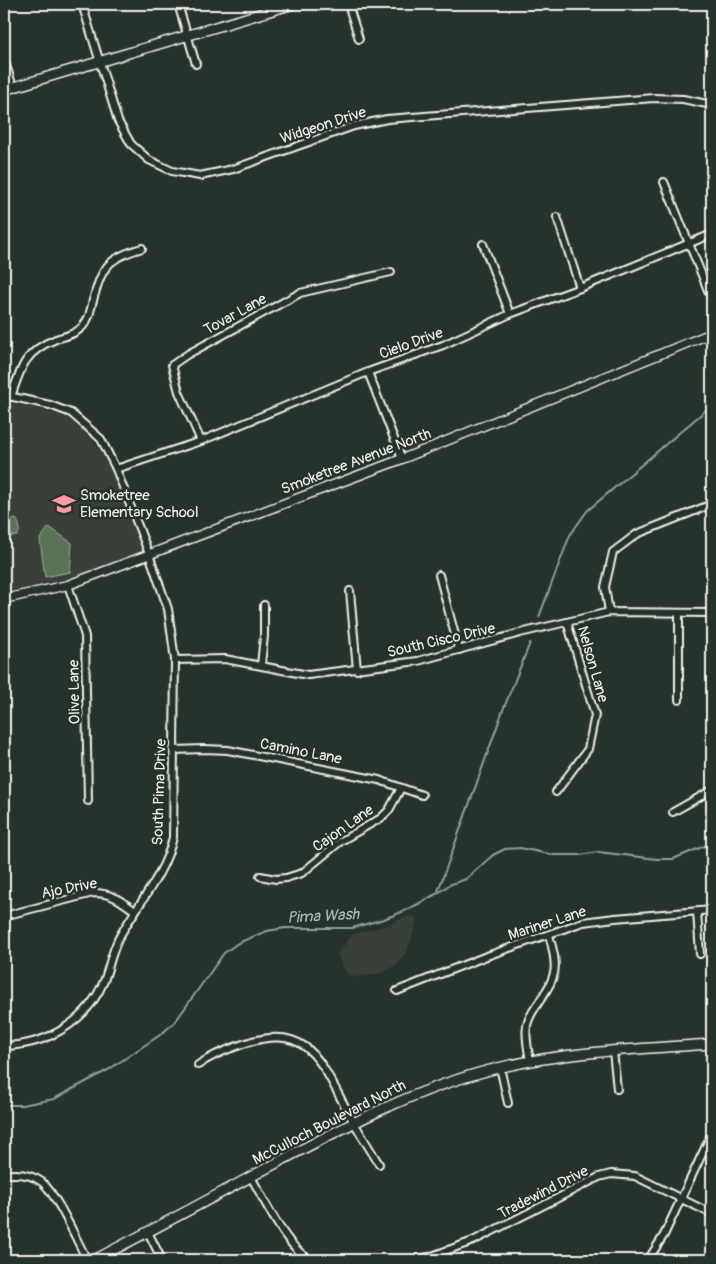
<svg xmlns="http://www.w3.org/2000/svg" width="716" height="1264" font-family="Pangolin,sans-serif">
<rect width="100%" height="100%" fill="#26332d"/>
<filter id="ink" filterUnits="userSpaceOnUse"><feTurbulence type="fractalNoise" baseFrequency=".02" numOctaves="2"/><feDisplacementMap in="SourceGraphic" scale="10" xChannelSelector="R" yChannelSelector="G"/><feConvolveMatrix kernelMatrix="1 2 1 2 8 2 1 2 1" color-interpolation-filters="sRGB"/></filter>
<g filter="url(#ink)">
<g fill="#393f38">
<polygon points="4,401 55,413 68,418 90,437 109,463 141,544 141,551 137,557 67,580 4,593"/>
<polygon points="413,916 416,919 416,925 407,951 396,965 382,973 372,975 356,977 347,975 337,954 352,935 393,923 402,918"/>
</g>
<g fill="#5a7256" stroke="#a7b29f">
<path d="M16,519C20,524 21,530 17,536H11L9,520Z"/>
<polygon points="49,527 72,543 70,572 45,577 40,539"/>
</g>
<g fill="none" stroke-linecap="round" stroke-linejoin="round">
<g stroke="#8ea1a1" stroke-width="2">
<polyline points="539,617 570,535 587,511 712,405"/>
<polyline points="438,891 503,710 530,643"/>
<polyline points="4,1105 22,1105 54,1099 108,1070 160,1035 175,1022 224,953 238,943 267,931 285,928 352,928 384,919 409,909 438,893 449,885 466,879 493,855 505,849 520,848 554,855 580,855 598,852 657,859 673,859 712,843"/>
</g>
<defs>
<g id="minor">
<polyline points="82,4 118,121 131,144 149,160 172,171 200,176 233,169 354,126 387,119 654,98 683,99 712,105"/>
<polyline points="178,4 196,64"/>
<polyline points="348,4 359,39"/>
<polyline points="4,59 13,87"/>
<polyline points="664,182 712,300"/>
<polyline points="557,217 580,288"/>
<polyline points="483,244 510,314"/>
<polyline points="368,372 402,459"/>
<path d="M4,395L50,405L71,413L101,439L116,469L149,554L168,609L175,660L173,837C166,872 139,903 121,934C112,949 110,965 104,981C87,1022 47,1045 4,1046"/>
<path d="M11,397C21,367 25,351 56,339C65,336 74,335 81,328C88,322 90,313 92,304C102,268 105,259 142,248"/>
<polyline points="201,441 179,392 172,365 188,354 300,293 391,272"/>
<polyline points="116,469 201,441 368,372 443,345 510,314 580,288 712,234"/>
<polyline points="439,575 459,650"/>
<polyline points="68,585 85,636 88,801"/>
<polyline points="350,591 357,670"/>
<polyline points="609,612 605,587 613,552 637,534 712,504"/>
<polyline points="175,660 225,659 308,675 418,661 520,633 609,612 712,613"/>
<polyline points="261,665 264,636 264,605"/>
<polyline points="679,700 679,613"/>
<polyline points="173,750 205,749 228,750 379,780 422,795"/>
<polyline points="556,792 588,749 595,715 567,622"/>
<polyline points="673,812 712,790"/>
<polyline points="260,876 276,879 286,878 302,873 341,841 381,818 389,810 401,788"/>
<polyline points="697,912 700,954"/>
<path d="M4,916L93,893C112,893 120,900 135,911"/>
<polyline points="397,991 484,957 583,922 615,918 712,910"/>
<polyline points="613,1051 617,1089"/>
<path d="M530,1061C528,1049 525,1037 527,1026C528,1018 533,1011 537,1005C557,975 559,970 549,935"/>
<path d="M198,1065C212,1055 228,1049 243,1044C303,1023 318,1055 342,1101C353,1122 366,1143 379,1164"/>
<polyline points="500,1067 508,1103"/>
<path d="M4,1175C16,1173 31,1174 42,1182C57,1195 77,1241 87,1260"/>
<path d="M251,1177C265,1201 287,1249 311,1260"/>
<polyline points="148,1232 162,1260"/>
<polyline points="412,1260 429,1257 473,1241 599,1177 611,1174 635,1176 712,1214"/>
<polyline points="648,1260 664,1235 712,1133"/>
</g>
<polyline id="tertiary" points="4,599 68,585 402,459 712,333"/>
<g id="secondary">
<polyline points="4,90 293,4"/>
<path d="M94,1260C152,1230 210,1199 267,1168C344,1127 417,1087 502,1067C570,1051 643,1049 712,1044"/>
</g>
</defs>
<use href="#minor" stroke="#f4f1e8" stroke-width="10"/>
<use href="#tertiary" stroke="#f4f1e8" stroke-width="11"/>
<use href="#secondary" stroke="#f4f1e8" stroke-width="12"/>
<use href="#minor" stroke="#26332d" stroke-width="6"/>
<use href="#tertiary" stroke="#26332d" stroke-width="8"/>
<use href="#secondary" stroke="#26332d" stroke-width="9"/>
</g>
</g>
<defs>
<symbol id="school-bare" viewBox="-9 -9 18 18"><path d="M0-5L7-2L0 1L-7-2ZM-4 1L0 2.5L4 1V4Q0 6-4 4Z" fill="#ff9aa2" stroke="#26332d" stroke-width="2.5" paint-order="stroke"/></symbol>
</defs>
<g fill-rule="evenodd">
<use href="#school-bare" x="48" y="488" width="32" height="32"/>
</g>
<g text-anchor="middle" stroke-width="5" stroke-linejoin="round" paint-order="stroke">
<g font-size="15" fill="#f4f1e8" stroke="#26332d">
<text transform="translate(323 125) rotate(-18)" y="5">Widgeon Drive</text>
<text transform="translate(235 314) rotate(-29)" y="5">Tovar Lane</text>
<text transform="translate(411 343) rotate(-20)" y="5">Cielo Drive</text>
<text transform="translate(356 461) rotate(-21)" y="5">Smoketree Avenue North</text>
<text transform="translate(441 640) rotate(-13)" y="5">South Cisco Drive</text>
<text transform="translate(593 664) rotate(74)" y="5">Nelson Lane</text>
<text transform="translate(74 692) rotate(-91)" y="5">Olive Lane</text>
<text transform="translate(301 751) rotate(11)" y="5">Camino Lane</text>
<text transform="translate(159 792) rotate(-88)" y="5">South Pima Drive</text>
<text transform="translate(343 828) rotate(-35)" y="5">Cajon Lane</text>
<text transform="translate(69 888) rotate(-11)" y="5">Ajo Drive</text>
<text transform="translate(547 923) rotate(-18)" y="5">Mariner Lane</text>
<text transform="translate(329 1122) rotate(-27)" y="5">McCulloch Boulevard North</text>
<text transform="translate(543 1192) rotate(-27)" y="5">Tradewind Drive</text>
</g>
<g font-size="15" fill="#f4f1e8" stroke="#26332d" text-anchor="start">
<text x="80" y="500">Smoketree<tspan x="80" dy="17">Elementary School</tspan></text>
</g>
<g font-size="16" font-style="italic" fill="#b0bbb8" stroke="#26332d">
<text transform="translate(323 915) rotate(-3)" y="6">Pima Wash</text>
</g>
</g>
<rect width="716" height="1264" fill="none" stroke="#26332d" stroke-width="20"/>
<rect x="10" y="10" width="696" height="1244" fill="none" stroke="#f4f1e8" stroke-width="2" filter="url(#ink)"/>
</svg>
